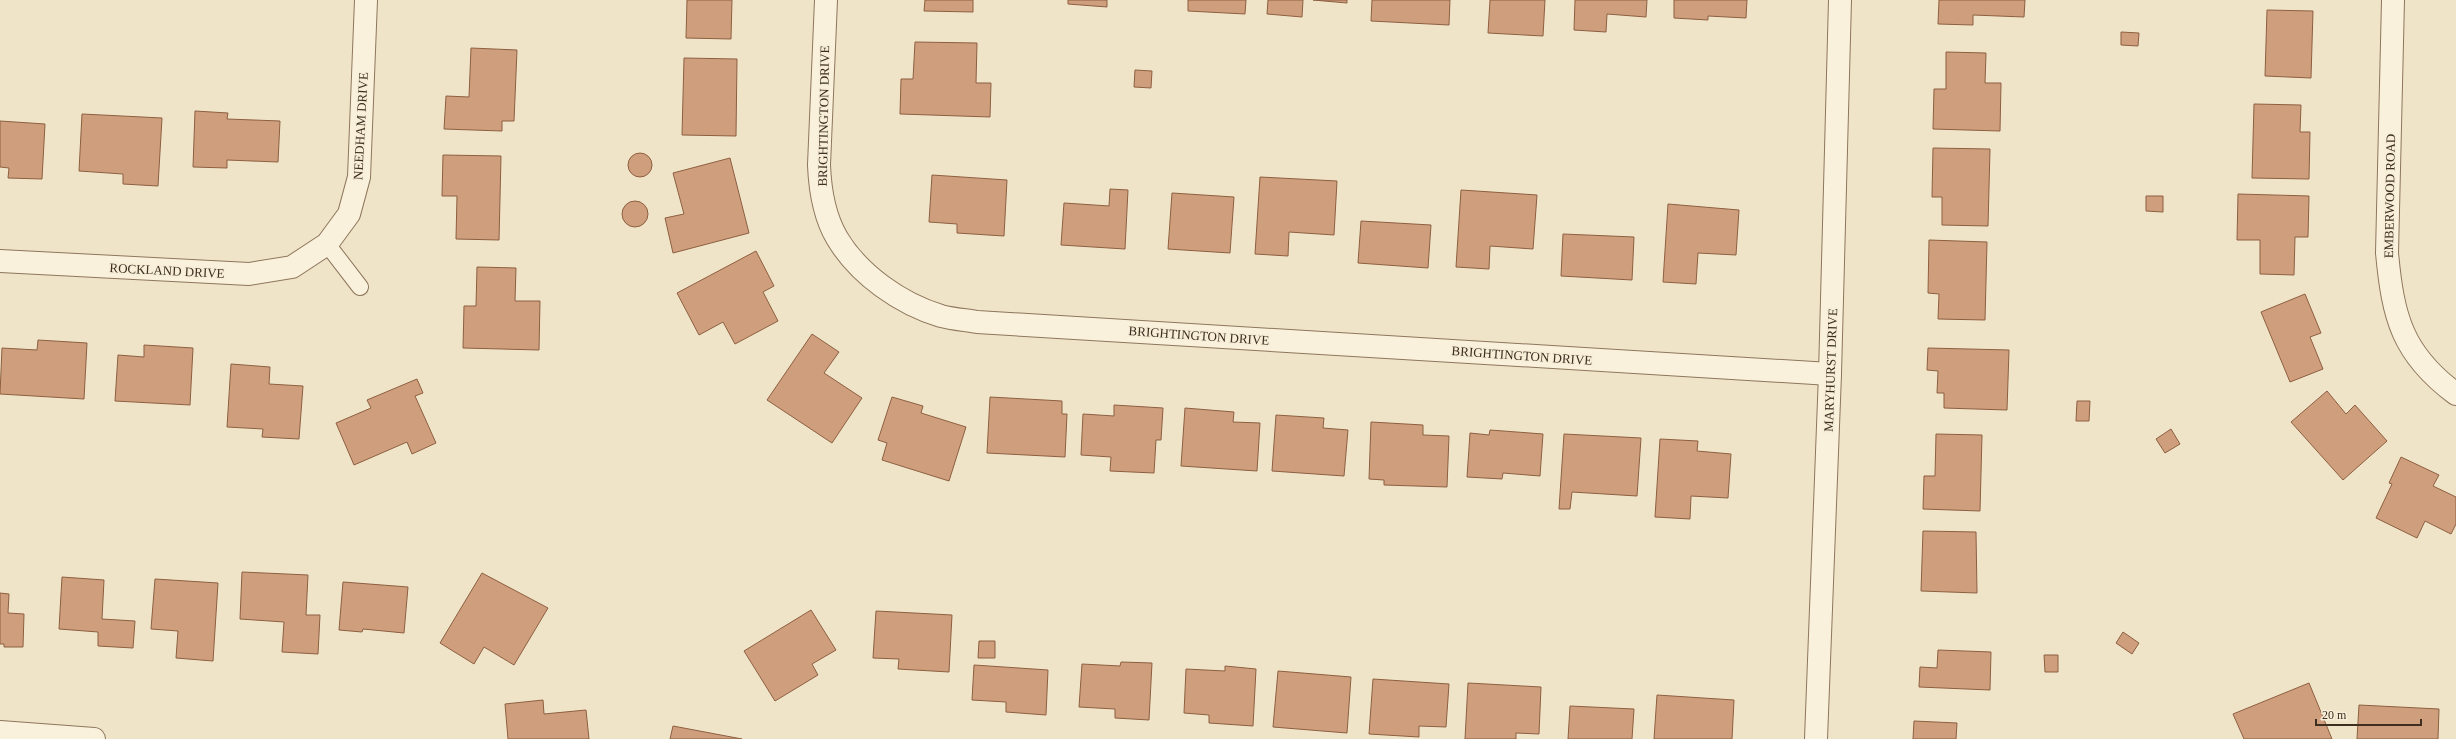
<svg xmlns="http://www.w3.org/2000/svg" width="2456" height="739" font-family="'Times New Roman',serif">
<rect width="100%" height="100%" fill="#f0e4c8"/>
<g fill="#cf9f7d" stroke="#8d5f41">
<polygon points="687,0 732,0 731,39 686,38"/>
<polygon points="925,0 973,0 973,12 924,11"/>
<polygon points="1068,0 1107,0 1107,7 1068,4"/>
<polygon points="1188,0 1246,0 1245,14 1188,11"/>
<polygon points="1268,0 1303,0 1302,17 1267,14"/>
<polygon points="1313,0 1347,0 1347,3"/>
<polygon points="1372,0 1450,0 1449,25 1371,21"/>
<polygon points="1490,0 1545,0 1543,36 1488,33"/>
<polygon points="1575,0 1647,0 1646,17 1607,14 1606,32 1574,30"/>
<polygon points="1674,0 1747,0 1746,18 1708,16 1708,20 1674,18"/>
<polygon points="1939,0 2025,0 2024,17 1973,15 1973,25 1938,24"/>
<polygon points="2267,10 2313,11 2311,78 2265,76"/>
<polygon points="2121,32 2139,33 2138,46 2121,45"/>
<polygon points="915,42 977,43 976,83 991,83 990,117 900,114 901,79 913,79"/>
<polygon points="471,48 517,50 514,121 502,121 502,131 444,129 446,96 469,97"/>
<polygon points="1946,52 1986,53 1985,83 2001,83 2000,131 1933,129 1934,89 1946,89"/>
<polygon points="684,58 737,59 736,136 682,135"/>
<polygon points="1135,70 1152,71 1151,88 1134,87"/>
<polygon points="2254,104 2301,105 2300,132 2310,132 2309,179 2252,178"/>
<polygon points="195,111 228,113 227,119 280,121 278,162 227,160 227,168 193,167"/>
<polygon points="82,114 162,118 158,186 123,184 123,174 79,171"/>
<polygon points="0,121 45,124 42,179 8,178 9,168 0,167"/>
<polygon points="1933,148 1990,149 1988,226 1942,225 1942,197 1932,197"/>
<circle cx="640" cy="165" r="12"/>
<polygon points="443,155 501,156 499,240 456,239 457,196 442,196"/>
<polygon points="730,158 749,233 673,253 665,218 684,214 673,173"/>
<polygon points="932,175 1007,180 1004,236 957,233 957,224 929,222"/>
<polygon points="1260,177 1337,181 1334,235 1289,232 1288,256 1255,254"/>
<polygon points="1110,189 1128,190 1125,249 1061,245 1064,203 1109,206"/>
<polygon points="1461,190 1537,195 1533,249 1490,246 1489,269 1456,267"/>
<polygon points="1172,193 1234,197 1230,253 1168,249"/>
<polygon points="2238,194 2309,196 2308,237 2295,237 2294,275 2260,274 2260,240 2237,240"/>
<polygon points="2146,196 2163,196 2163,212 2146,211"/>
<circle cx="635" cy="214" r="13"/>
<polygon points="1668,204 1739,210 1736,255 1698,253 1696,284 1663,282"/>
<polygon points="1361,221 1431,225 1428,268 1358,263"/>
<polygon points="1563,234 1634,237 1632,280 1561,276"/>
<polygon points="1929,240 1987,242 1985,320 1938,319 1939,294 1928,293"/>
<polygon points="756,251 774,286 763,292 778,321 735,344 723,322 699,335 677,293"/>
<polygon points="477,267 516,268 515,301 540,301 539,350 463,348 464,306 476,306"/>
<polygon points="2305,294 2321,333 2310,337 2323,369 2290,382 2261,312"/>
<polygon points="812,334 839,352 824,373 862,398 832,443 767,400"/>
<polygon points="38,340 87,343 84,399 0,394 2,348 37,350"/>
<polygon points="144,345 193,348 190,405 115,401 118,355 144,357"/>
<polygon points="1928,348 2009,350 2007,410 1944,408 1944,393 1937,393 1938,371 1927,370"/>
<polygon points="231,364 270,367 269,384 303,386 299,439 262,437 263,429 227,427"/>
<polygon points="417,379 423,393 415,396 436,443 412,454 407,442 354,465 336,423 371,408 367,400"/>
<polygon points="2327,391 2346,414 2355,405 2387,441 2343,480 2291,422"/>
<polygon points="892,397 923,406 921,413 966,427 949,481 882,460 887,443 878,440"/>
<polygon points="990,397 1062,401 1062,414 1067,414 1065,457 987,453"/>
<polygon points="2077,401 2090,401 2089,421 2076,421"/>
<polygon points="1114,405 1163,408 1161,440 1156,440 1154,473 1110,471 1111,457 1081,455 1083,414 1114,416"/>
<polygon points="1185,408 1234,412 1233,422 1260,423 1257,471 1181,466"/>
<polygon points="1276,415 1324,418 1323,428 1348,430 1344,476 1272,471"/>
<polygon points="1371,422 1423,425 1423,435 1449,436 1447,487 1384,485 1384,480 1369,479"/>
<polygon points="2171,429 2180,444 2165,453 2156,439"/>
<polygon points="1490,430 1543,434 1540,476 1503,473 1502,479 1467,477 1470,433 1489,435"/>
<polygon points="1564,434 1641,438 1637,496 1572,492 1570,509 1559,509"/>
<polygon points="1936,434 1982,435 1980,511 1923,509 1924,476 1935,476"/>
<polygon points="1660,439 1698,441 1697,451 1731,454 1728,498 1691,496 1690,519 1655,517"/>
<polygon points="2401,457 2439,475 2433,486 2456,497 2456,524 2451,534 2425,521 2417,538 2376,518 2392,484 2389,483"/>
<polygon points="1923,531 1976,532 1977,593 1921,591"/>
<polygon points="242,572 308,575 306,615 320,615 318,654 282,652 284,622 240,619"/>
<polygon points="482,573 548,608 514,665 484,647 474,664 440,643"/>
<polygon points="62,577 104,580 102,619 135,621 133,648 98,646 98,632 59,629"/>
<polygon points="155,579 218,583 213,661 176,658 178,631 151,629"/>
<polygon points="343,582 408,587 404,633 363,629 362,632 339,630"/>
<polygon points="0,593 9,594 8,613 24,614 23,647 4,647 4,644 0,644"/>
<polygon points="811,610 836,650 812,664 818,675 775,701 744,651"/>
<polygon points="876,611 952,615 949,672 898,669 899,659 873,658"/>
<polygon points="2123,632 2139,643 2132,654 2116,643"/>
<polygon points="979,641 995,641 995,658 978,658"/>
<polygon points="1938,650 1991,652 1990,690 1919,687 1920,667 1937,668"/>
<polygon points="2044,655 2058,655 2058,672 2045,672"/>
<polygon points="1121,662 1152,663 1149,720 1115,718 1115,709 1079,707 1082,664 1120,666"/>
<polygon points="974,665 1048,670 1046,715 1006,712 1006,702 972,700"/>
<polygon points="1225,666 1256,669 1253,726 1209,723 1209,715 1184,713 1186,669 1225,671"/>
<polygon points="1278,671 1351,677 1347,733 1273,727"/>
<polygon points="1373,679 1449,684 1446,727 1419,726 1419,737 1369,734"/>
<polygon points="1468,683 1541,687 1539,734 1516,733 1516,739 1465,739"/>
<polygon points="2309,683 2332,739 2244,739 2233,714"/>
<polygon points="1657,695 1734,700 1732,739 1654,739"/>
<polygon points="543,700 544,714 586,710 589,739 508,739 505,704"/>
<polygon points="2359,705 2439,709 2438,739 2357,739"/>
<polygon points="1570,706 1634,709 1632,739 1568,739"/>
<polygon points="1914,721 1957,723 1956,739 1913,739"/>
<polygon points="673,726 742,739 670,739"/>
</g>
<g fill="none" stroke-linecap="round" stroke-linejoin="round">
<defs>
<polyline id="service" points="327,244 360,287"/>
<g id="minor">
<path d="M826,0L819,165C820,190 824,216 837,238C859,275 901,304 941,316C952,319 965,320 977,322L1830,374"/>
<path d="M2393,0L2387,253C2393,317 2402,354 2456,394"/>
<polyline points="0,261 249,274 292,267 327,244 349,214 359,177 366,0"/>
<polyline points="0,732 94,739"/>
<polyline points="1816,739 1830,374 1840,0"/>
</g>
</defs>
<use href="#service" stroke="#8d765c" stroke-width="18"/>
<use href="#minor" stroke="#8d765c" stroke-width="24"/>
<use href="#service" stroke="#faf1dc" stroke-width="16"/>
<use href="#minor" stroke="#faf1dc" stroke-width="22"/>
</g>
<g text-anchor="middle" stroke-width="3.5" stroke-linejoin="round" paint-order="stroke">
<g font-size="13" fill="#3d2e20" stroke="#f7eed8">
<text transform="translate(823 116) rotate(-89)" y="5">BRIGHTINGTON DRIVE</text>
<text transform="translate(360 126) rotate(-87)" y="5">NEEDHAM DRIVE</text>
<text transform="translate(2389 196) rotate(-89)" y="5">EMBERWOOD ROAD</text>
<text transform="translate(167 270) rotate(3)" y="5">ROCKLAND DRIVE</text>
<text transform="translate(1199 335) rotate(4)" y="5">BRIGHTINGTON DRIVE</text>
<text transform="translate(1522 355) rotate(4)" y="5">BRIGHTINGTON DRIVE</text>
<text transform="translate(1830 370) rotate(-88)" y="5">MARYHURST DRIVE</text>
</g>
</g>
<path d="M2316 719v6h105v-6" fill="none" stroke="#3d2e20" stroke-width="2"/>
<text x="2322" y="719" font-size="12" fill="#3d2e20" stroke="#f7eed8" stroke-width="3" paint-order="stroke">20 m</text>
</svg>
